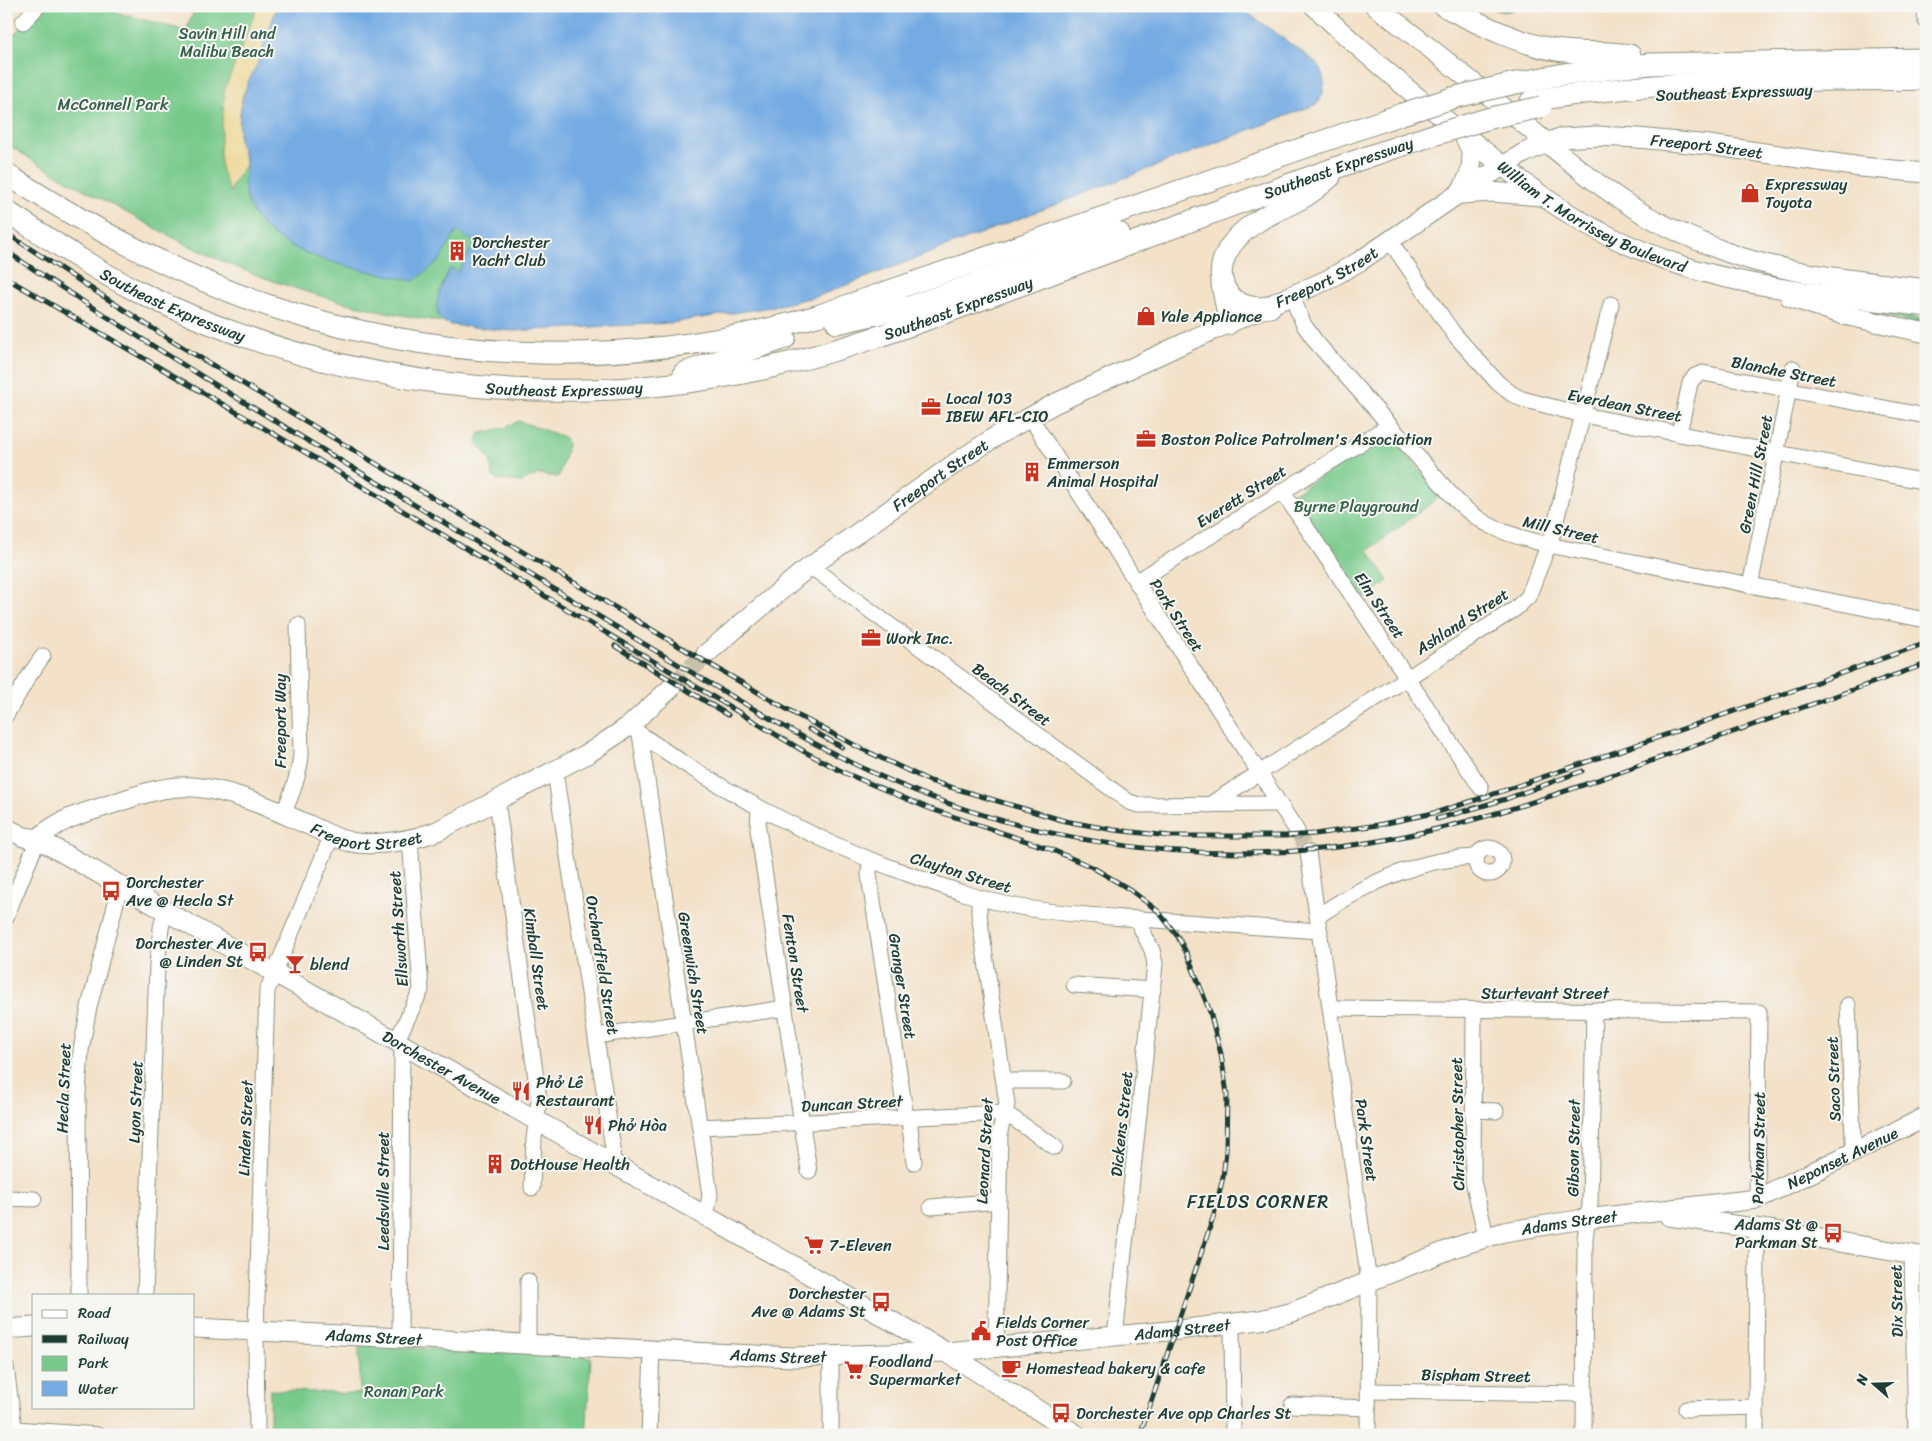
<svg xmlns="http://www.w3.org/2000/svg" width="1932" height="1441" font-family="Sriracha,sans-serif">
<rect width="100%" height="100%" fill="#f6f6f2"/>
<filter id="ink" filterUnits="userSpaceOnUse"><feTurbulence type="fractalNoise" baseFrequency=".02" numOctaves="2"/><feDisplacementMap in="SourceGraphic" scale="10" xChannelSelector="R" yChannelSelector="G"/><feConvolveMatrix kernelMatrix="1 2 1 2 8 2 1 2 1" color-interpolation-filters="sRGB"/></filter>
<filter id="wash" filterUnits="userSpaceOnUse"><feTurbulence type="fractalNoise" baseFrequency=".0096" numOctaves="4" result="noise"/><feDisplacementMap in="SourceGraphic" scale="20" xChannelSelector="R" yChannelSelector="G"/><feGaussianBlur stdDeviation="1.12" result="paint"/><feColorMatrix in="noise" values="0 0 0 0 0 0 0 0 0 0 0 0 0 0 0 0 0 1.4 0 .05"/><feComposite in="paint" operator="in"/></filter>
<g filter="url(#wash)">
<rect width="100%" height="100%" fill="#f3e1c8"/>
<polygon fill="#cabfd6" points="1706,6 1744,6 1730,10 1710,9"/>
<g fill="#78ca8b" stroke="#4c8460">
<path d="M46,6H93L186,31L196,6H277L268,33L480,229L451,325L444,322C373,312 303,294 236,267C193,249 152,227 111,204C75,185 40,166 6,143V41Z"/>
<polygon points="1825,302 1888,312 1926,320 1926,326"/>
<path d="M519,421L564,437L568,444L559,476L556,477L539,474L522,482L499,480L493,477C491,470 492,463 488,457C481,446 473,448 480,433L504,428Z"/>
<polygon points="1386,437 1392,438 1442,495 1368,550 1388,581 1362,599 1292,494"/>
<polygon points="359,1345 591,1357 586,1435 270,1435 270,1390 360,1394"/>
</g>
<path fill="#62ae77" stroke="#407656" d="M1486,6H1513L1515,8C1506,15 1495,10 1486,6Z"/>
<polygon fill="#eeda9e" stroke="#868c69" points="258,6 277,6 259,61 242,97 239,139 246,164 232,185 230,193 221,167 220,151 225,89"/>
<path fill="#75abe3" stroke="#4a748c" d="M277,6H1238L1313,60L1321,69L1325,85L1323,86V93L1317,104L818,296L771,307L670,323L513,331L451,325C424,316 443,285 450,268L458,272L475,243L457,231L439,261L414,281C361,268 262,258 246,196C243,184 246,174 246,162C245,153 239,146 239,137C239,120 240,103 246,88C249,78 255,70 259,60C265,42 271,24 277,6Z"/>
</g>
<g filter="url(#ink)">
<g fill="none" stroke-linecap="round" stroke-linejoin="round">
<polyline stroke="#c9c0aa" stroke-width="15" stroke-dasharray="15 8" stroke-linecap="butt" points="1297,831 1308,852"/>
<polyline stroke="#c9c0aa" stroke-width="19" stroke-dasharray="19 9" stroke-linecap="butt" points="671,688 706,654"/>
<defs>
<g id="minor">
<polyline points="1924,6 1926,21"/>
<polyline points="23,22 38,6"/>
<polyline points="1390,241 1454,334 1498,383 1512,394 1522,399 1583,415 1926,482"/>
<path d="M1292,297L1304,325L1316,342L1455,499C1483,528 1510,535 1548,545L1926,620"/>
<polyline points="1030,417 1297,831"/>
<polyline points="1679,434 1690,383 1695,376 1703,373 1926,416"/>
<polyline points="1282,491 1481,788"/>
<polyline points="810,566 1129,802 1139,805 1279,804"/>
<polyline points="1136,582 1390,425"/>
<polyline points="1750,586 1793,368"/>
<polyline points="6,715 29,676 43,656"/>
<path d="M629,726C715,788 808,838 908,874C944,887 981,900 1020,907C1059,914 1099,916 1140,919C1200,923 1260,927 1320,931"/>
<polyline points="640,734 710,1195 706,1216"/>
<polyline points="555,772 613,1148 611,1163"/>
<polyline points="497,801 539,1100 534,1139 532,1188"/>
<polyline points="1209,805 1515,609 1528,597 1552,536 1611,304"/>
<polyline points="759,808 758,829 809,1171"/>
<path d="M283,814C292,794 299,776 301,755L298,625"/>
<circle cx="1489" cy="861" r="13"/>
<polyline points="1308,852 1369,1282 1368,1435"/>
<polyline points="870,860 869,875 906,1118"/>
<polyline points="979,898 979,914 1007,1104 1000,1131 996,1349"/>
<path d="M1318,916C1365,884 1418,858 1476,857"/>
<polyline points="6,917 38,839"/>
<polyline points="1074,985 1153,990"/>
<polyline points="1848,1005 1853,1140 1855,1151"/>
<polyline points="1331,1008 1759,1012 1757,1199"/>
<polyline points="1474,1010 1473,1181 1486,1236"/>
<polyline points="596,1036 785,1008"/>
<polyline points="396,1042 421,990 410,839"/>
<polyline points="1004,1081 1063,1081"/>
<polyline points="1474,1110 1496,1111"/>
<polyline points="909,1118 914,1162"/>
<polyline points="700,1127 1005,1113 1055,1147"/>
<polyline points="6,1198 34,1199"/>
<polyline points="931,1207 999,1201"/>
<polyline points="1912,1256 1916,1435"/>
<polyline points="79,1295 78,1094 81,1050 89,1007 120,887"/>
<polyline points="145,1295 157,965 161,928 165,912"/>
<polyline points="1232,1324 1233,1435"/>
<polyline points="400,1337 402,1045"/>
<polyline points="1115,1337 1155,964 1152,950 1136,918"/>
<polyline points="528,1343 528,1281"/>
<polyline points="6,1367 15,1435"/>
<polyline points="1369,1391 1584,1394"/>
<polyline points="1292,1405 1368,1408"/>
<polyline points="1686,1409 1756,1407"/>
<polyline points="15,1429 97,1435"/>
<polyline points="257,1435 256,1330 267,991 332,835"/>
<polyline points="649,1435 652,1349"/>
<polyline points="831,1435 831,1357"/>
<polyline points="1054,1435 1058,1423"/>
<polyline points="1584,1435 1585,1238 1590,1204 1594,1010"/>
<polyline points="1756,1435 1757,1229"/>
</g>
<g id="major">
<path id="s1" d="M1314,6C1361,51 1410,92 1461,132C1497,161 1533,192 1573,216C1606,237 1643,252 1680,265C1756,290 1846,297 1926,307"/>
<path d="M1375,6C1428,45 1478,87 1529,128C1564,157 1599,187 1637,210C1665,227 1695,240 1726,252C1789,275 1859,280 1926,289"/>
<path d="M1459,194C1472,174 1478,156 1463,135"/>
<polyline points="1462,194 1491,192 1542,196"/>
<polyline points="1790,297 1844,315 1926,333"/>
<path id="s2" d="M706,654L800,574L957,462L998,435L1054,404L1193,339L1327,280L1360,261L1458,194L1524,153L1546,143L1560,138L1597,136L1638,138L1709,145L1861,167L1926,173"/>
<path id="s3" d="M6,828L24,837L38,839L888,1319L946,1352L1077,1435"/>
<path id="s4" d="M38,839C58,819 82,814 109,805C136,796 164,785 193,787C234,790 272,809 309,825C322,831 336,839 351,842C375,847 415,840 437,831L589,753L629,726L671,688"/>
<polyline points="1669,1216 1775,1231 1926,1257"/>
<path id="s5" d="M194,1328L794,1357L946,1352L1178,1330L1260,1320L1290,1313L1456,1247L1504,1232L1578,1220L1757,1199L1926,1117"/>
<polyline points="6,1329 34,1327"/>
</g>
<g id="highway">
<path d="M1444,6C1480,24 1516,43 1556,50C1580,54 1605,51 1630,55"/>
<polyline points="1511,84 1564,74 1649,64 1926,59"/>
<path d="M1531,101C1661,78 1794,81 1926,79"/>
<path d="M6,174C89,227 177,275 270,306C447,365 638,369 817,316L1402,114"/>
<path id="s6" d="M6,211C48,238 90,267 135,290C330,387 554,415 767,368C853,349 936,316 1018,286C1155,235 1291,181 1430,136"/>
<polyline points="1222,285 1227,309 1228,324"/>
<path d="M1270,307C1223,314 1206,271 1237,238C1254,219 1280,210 1302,198C1312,193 1321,184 1330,177"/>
<polyline points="837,323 912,306 1119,233"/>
<polyline points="684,373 785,338"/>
</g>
</defs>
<use href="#minor" stroke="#898f7e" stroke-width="17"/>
<use href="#major" stroke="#898f7e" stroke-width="21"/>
<use href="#highway" stroke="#898f7e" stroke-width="23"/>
<use href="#minor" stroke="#fff" stroke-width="15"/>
<use href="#major" stroke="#fff" stroke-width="19"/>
<use href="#highway" stroke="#fff" stroke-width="21"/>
<defs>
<g id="rail">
<polyline points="6,233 169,339 689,652 797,715 862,749 930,781 1065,821 1114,830 1170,836 1285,836 1315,834 1378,825 1438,812 1488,796 1778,696 1926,643"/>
<path d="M6,251C162,355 323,450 483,546C565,595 646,646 728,694C783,726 837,758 896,783C1028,840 1176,863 1320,849C1444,837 1560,794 1676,752C1759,722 1843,694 1926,664"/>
<polyline points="6,278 298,448 805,752 845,773 928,808 1050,849 1092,867 1129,889 1158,911 1178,937 1188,956 1210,1012 1221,1054 1227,1094 1226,1151 1223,1177 1214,1215 1140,1435"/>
<polyline points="615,646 728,715"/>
<polyline points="809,729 842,747"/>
<polyline points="1437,819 1506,799 1582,771"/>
</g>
</defs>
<use href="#rail" stroke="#1f3d34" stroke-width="5"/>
<use href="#rail" stroke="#f6f6f2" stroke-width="3" stroke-dasharray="9" stroke-linecap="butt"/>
<defs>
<g id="highway-bridge">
<polyline points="1402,114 1456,97 1511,84"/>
<polyline points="1430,136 1490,118 1541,107"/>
</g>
</defs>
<use href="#highway-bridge" stroke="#898f7e" stroke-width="23" stroke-linecap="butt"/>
<use href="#highway-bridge" stroke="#fff" stroke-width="21"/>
</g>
</g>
<defs>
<symbol id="shop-bare" viewBox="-9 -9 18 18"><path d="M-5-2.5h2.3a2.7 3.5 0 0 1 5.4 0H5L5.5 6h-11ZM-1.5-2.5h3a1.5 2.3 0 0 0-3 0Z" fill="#c8321e" stroke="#f6f6f2" stroke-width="2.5" paint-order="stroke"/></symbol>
<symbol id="building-bare" viewBox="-9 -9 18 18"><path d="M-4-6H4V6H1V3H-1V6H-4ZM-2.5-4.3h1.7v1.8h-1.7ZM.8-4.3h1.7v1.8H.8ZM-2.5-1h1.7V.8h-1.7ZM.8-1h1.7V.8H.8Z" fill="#c8321e" stroke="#f6f6f2" stroke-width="2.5" paint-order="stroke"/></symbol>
<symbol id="office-bare" viewBox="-9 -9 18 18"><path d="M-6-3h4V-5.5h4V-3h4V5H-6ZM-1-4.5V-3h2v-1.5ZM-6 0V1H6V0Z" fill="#c8321e" stroke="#f6f6f2" stroke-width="2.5" paint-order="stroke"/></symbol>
<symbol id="bus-bare" viewBox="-9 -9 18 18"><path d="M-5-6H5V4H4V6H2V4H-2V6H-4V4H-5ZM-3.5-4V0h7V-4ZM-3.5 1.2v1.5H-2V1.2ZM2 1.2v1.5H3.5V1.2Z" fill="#c8321e" stroke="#f6f6f2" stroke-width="2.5" paint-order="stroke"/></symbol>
<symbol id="bar-bare" viewBox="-9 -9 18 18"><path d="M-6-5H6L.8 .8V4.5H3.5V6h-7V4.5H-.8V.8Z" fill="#c8321e" stroke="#f6f6f2" stroke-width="2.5" paint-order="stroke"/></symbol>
<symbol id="restaurant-bare" viewBox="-9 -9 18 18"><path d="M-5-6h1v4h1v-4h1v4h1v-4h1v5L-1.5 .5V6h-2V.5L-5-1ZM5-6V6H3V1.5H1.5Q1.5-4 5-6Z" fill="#c8321e" stroke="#f6f6f2" stroke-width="2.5" paint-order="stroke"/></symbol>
<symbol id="supermarket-bare" viewBox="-9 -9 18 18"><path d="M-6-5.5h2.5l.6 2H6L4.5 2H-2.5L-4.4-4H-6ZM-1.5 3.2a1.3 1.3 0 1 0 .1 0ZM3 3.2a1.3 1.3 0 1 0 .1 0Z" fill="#c8321e" stroke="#f6f6f2" stroke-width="2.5" paint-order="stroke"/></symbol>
<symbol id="civic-bare" viewBox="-9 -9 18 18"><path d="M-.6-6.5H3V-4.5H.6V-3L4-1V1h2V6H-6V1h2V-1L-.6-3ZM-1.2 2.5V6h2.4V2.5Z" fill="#c8321e" stroke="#f6f6f2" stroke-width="2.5" paint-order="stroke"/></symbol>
<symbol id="cafe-bare" viewBox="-9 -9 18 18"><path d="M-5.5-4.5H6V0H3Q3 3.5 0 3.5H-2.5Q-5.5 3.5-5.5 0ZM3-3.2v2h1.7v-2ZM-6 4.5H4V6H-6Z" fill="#c8321e" stroke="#f6f6f2" stroke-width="2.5" paint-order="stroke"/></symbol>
</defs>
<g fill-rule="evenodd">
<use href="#shop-bare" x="1736" y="179" width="28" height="28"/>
<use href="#building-bare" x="443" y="237" width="28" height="28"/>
<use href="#shop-bare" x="1132" y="302" width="28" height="28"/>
<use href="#office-bare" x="917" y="393" width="28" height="28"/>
<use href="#office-bare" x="1132" y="425" width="28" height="28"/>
<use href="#building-bare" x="1018" y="458" width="28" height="28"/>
<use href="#office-bare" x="857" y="624" width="28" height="28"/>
<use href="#bus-bare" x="97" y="877" width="28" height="28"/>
<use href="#bus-bare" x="244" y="938" width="28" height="28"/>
<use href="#bar-bare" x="281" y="950" width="28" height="28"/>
<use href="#restaurant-bare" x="507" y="1077" width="28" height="28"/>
<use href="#restaurant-bare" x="579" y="1111" width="28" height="28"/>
<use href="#building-bare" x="481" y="1150" width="28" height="28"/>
<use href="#bus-bare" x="1819" y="1219" width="28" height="28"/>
<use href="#supermarket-bare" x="800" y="1231" width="28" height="28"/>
<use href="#bus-bare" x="867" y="1288" width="28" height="28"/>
<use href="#civic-bare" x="967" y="1317" width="28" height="28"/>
<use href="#cafe-bare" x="997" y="1354" width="28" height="28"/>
<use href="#supermarket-bare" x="840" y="1356" width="28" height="28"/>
<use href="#bus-bare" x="1047" y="1399" width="28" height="28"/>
</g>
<g text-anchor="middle" stroke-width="4" stroke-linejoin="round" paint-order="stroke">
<g font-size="16" fill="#35604a" stroke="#f6f6f2">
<text x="227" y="39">Savin Hill and<tspan x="227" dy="18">Malibu Beach</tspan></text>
<text x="113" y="110">McConnell Park</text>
<text x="1356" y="512">Byrne Playground</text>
<text x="404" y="1397">Ronan Park</text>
</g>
<g font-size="16" fill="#1f3d34" stroke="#f6f6f2">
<text transform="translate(1734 92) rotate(-2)" y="6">Southeast Expressway</text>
<text dy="6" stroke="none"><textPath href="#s2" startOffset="1150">Freeport Street</textPath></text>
<text dy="6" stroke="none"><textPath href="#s6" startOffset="1406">Southeast Expressway</textPath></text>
<text dy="6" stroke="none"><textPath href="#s1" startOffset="351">William T. Morrissey Boulevard</textPath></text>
<text dy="6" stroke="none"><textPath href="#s2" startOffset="730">Freeport Street</textPath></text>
<text dy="6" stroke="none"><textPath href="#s6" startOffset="192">Southeast Expressway</textPath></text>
<text dy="6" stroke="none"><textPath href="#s6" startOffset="1001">Southeast Expressway</textPath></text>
<text transform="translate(1784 371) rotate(11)" y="6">Blanche Street</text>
<text dy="6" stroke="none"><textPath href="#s6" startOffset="596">Southeast Expressway</textPath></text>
<text transform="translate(1625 405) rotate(11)" y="6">Everdean Street</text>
<text transform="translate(1755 474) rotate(-79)" y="6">Green Hill Street</text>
<text dy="6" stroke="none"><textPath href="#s2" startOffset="295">Freeport Street</textPath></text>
<text transform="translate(1241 496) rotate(-32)" y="6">Everett Street</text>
<text transform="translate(1561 529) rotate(13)" y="6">Mill Street</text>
<text transform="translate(1380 605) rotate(56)" y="6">Elm Street</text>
<text transform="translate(1177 615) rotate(57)" y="6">Park Street</text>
<text transform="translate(1462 621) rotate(-33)" y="6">Ashland Street</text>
<text transform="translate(1012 694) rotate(37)" y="6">Beach Street</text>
<text transform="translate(280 721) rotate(-90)" y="6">Freeport Way</text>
<text dy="6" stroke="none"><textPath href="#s4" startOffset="349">Freeport Street</textPath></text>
<text transform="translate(961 872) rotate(17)" y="6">Clayton Street</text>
<text transform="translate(398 929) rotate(-94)" y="6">Ellsworth Street</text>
<text transform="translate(537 959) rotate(82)" y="6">Kimball Street</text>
<text transform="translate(796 963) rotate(81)" y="6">Fenton Street</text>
<text transform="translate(603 965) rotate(81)" y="6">Orchardfield Street</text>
<text transform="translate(694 973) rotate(81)" y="6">Greenwich Street</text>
<text transform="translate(903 986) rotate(81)" y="6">Granger Street</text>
<text x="1545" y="999">Sturtevant Street</text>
<text dy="6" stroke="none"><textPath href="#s3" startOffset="498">Dorchester Avenue</textPath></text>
<text transform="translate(1833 1079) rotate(-92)" y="6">Saco Street</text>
<text transform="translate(63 1088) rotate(-88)" y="6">Hecla Street</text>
<text transform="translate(135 1102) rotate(-88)" y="6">Lyon Street</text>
<text transform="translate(852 1103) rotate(-3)" y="6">Duncan Street</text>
<text transform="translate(1121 1124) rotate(-84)" y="6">Dickens Street</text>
<text transform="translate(1457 1124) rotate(-91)" y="6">Christopher Street</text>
<text transform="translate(245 1128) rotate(-88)" y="6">Linden Street</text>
<text transform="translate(1367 1140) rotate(82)" y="6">Park Street</text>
<text transform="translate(1573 1148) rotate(-89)" y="6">Gibson Street</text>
<text transform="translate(1758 1148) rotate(-89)" y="6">Parkman Street</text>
<text transform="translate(984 1151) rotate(-87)" y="6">Leonard Street</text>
<text dy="6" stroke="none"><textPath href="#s5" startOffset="1678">Neponset Avenue</textPath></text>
<text transform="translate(383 1191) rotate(-90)" y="6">Leedsville Street</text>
<text dy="6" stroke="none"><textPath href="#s5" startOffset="1394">Adams Street</textPath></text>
<text transform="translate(1896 1301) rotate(-91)" y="6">Dix Street</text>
<text dy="6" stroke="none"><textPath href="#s5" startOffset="990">Adams Street</textPath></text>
<text dy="6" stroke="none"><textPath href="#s5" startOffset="180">Adams Street</textPath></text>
<text dy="6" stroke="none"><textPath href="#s5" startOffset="585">Adams Street</textPath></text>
<text transform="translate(1476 1375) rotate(1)" y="6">Bispham Street</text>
</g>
<g font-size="16" fill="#1f3d34" stroke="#f6f6f2" text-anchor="start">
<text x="1765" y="190">Expressway<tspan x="1765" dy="18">Toyota</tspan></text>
<text x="472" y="248">Dorchester<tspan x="472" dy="18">Yacht Club</tspan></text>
<text x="1161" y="322">Yale Appliance</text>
<text x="946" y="404">Local 103<tspan x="946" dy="18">IBEW AFL-CIO</tspan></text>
<text x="1161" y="445">Boston Police Patrolmen's Association</text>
<text x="1047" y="469">Emmerson<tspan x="1047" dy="18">Animal Hospital</tspan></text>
<text x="886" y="644">Work Inc.</text>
<text x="126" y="888">Dorchester<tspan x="126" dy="18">Ave @ Hecla St</tspan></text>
<text x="243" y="949" text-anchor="end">Dorchester Ave<tspan x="243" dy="18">@ Linden St</tspan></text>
<text x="310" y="970">blend</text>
<text x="536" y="1088">Phở Lê<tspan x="536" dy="18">Restaurant</tspan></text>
<text x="608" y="1131">Phở Hòa</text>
<text x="510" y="1170">DotHouse Health</text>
<text x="1818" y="1230" text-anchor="end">Adams St @<tspan x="1818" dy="18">Parkman St</tspan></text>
<text x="829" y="1251">7-Eleven</text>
<text x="866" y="1299" text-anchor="end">Dorchester<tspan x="866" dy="18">Ave @ Adams St</tspan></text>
<text x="996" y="1328">Fields Corner<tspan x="996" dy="18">Post Office</tspan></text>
<text x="869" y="1367">Foodland<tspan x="869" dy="18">Supermarket</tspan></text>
<text x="1026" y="1374">Homestead bakery &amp; cafe</text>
<text x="1076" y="1419">Dorchester Ave opp Charles St</text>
</g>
<g font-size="18" letter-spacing="1" fill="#1f3d34" stroke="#f6f6f2">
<text x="1258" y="1208">FIELDS CORNER</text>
</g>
</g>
<rect width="1932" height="1441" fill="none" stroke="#f6f6f2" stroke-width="25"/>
<rect x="32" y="1294" width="162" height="115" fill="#f6f6f2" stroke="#a0aca6"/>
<rect x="42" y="1310" width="25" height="8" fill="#ffffff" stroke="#a0aca6"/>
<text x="78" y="1318" font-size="15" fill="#1f3d34">Road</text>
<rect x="42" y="1335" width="25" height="8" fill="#1f3d34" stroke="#a0aca6"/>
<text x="78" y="1344" font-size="15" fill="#1f3d34">Railway</text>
<rect x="42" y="1356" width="25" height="15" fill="#78ca8b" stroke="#a0aca6"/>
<text x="78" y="1368" font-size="15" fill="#1f3d34">Park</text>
<rect x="42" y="1381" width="25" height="15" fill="#75abe3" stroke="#a0aca6"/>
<text x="78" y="1394" font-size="15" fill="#1f3d34">Water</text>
<g transform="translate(1874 1384) rotate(290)" stroke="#f6f6f2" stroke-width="4" paint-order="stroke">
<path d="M0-4L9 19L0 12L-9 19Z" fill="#1f3d34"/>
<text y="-8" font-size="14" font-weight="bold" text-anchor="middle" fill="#1f3d34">N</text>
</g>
</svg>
